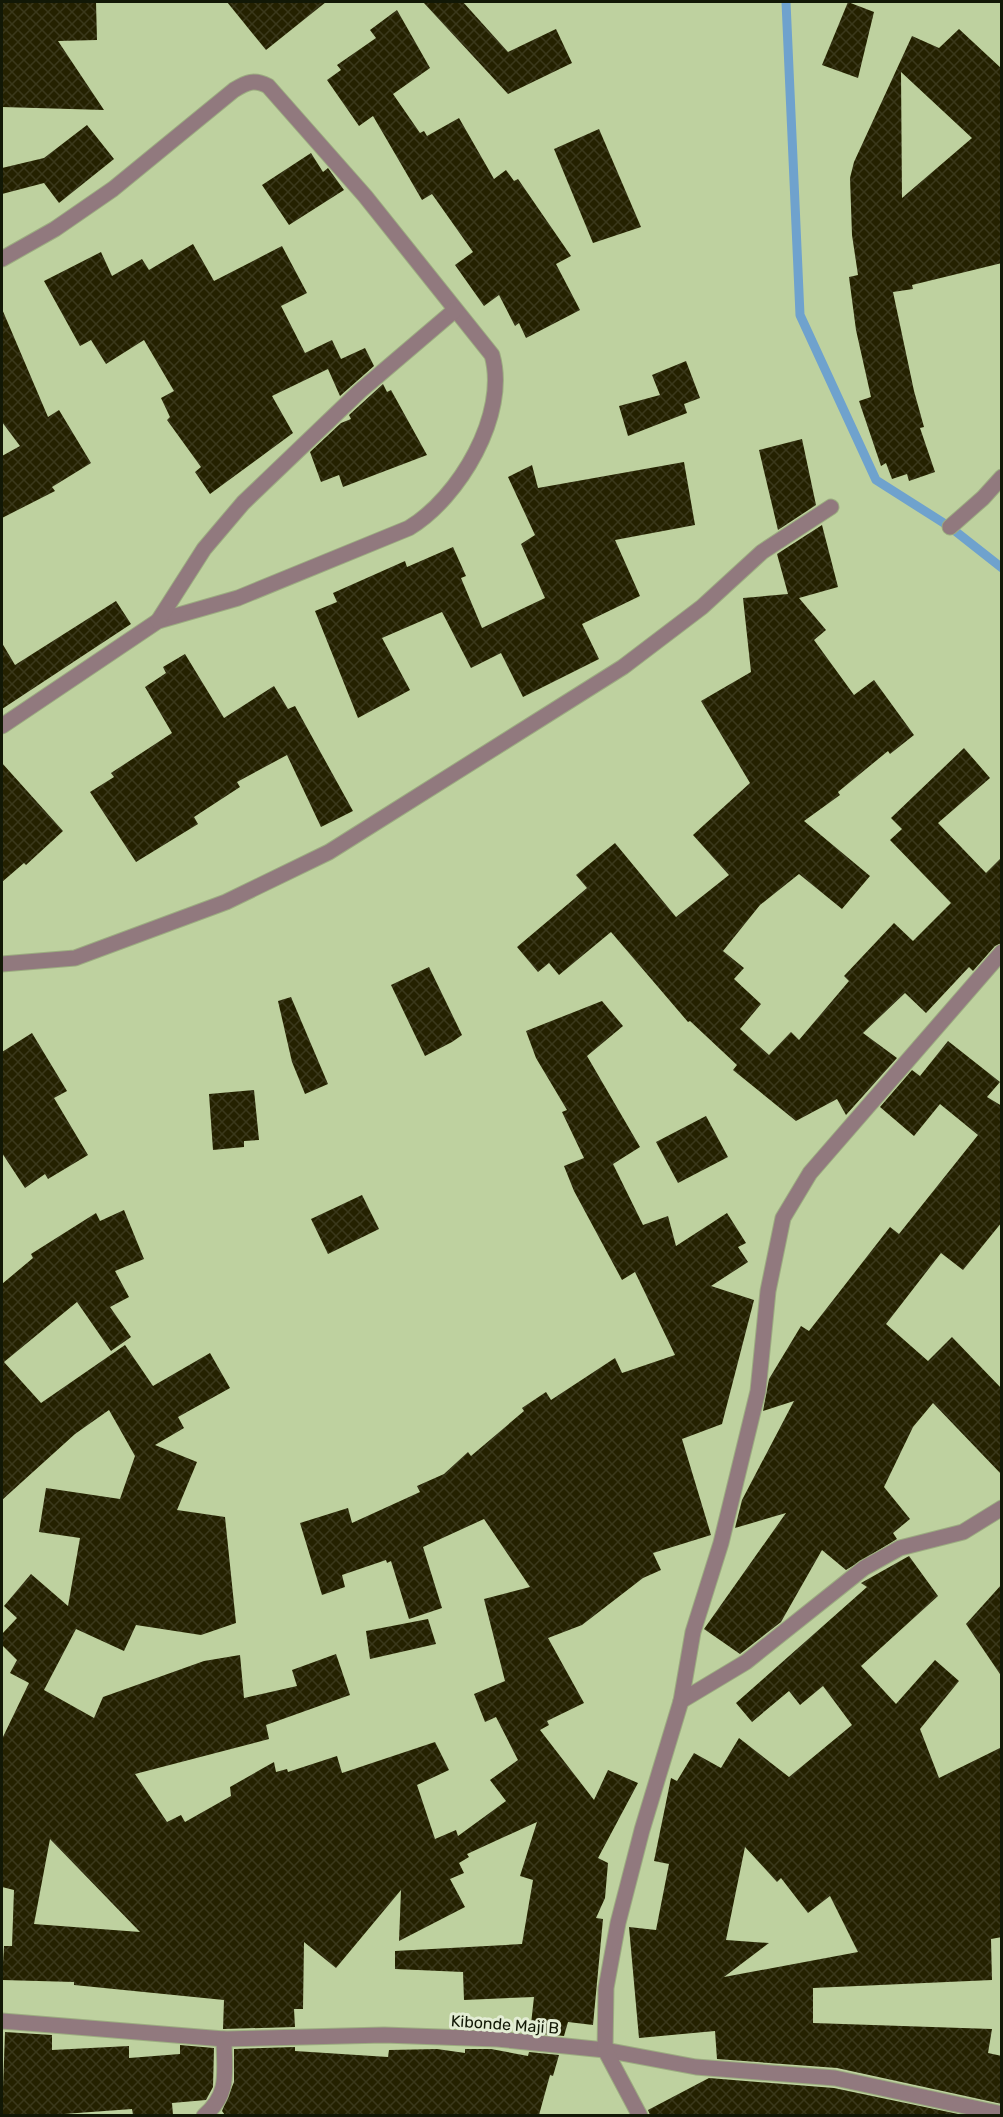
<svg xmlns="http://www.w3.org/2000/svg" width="1003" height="2117" font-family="Rubik,sans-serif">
<defs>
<pattern id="building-cross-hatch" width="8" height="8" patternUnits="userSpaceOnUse" patternTransform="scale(1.5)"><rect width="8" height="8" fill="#242100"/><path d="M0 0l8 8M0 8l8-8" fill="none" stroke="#3a381b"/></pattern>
</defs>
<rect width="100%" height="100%" fill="#bed19f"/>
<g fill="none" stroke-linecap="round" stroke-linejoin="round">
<polyline stroke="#6fa2cd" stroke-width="9" points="786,2 800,315 876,480 950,527 1002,568"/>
</g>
<g fill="url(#building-cross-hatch)" fill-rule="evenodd">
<polygon points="2,2 96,2 97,40 58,41 104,110 2,107"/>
<polygon points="227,2 326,2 266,50"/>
<polygon points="423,2 463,2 508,52 556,29 572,63 508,94"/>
<polygon points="848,2 874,12 858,78 822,65"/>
<polygon points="397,10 430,68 393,94 420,133 424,131 427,136 459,118 494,179 506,170 514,181 518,179 571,256 556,264 580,310 526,338 519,323 515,326 499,295 484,306 455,265 473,252 432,194 422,200 373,116 359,126 327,80 341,70 337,65 376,38 370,30"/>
<path d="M959,29L1002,69V263L912,285L913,289L893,292L914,391L924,427L920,428L935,472L909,481L907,474L892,479L886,463L881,466L859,401L871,397L856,330L849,277L858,275L852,235L850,178L854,162L912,36L939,48ZM901,72L972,138L902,198Z"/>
<polygon points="87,125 114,159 59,203 44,183 2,194 2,168 44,158"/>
<polygon points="599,129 641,227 593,243 554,149"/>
<polygon points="311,153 323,172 328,168 344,190 289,225 262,185"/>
<polygon points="193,244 214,281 282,246 307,293 281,306 305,353 332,340 341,359 365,348 374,366 340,396 328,369 272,396 293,433 210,494 195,472 201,467 167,420 170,417 161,398 174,391 144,340 106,364 91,340 80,346 44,281 101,252 112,276 142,259 149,270"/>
<polygon points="2,309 48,417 59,410 91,463 52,487 55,491 2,518 2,456 20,446 2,422"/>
<polygon points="686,361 700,398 684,404 687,413 628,436 619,406 660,395 652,375"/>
<polygon points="383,384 387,392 391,390 427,455 343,487 339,475 321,482 310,452 341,423 351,419 349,415"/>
<polygon points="802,439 816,505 778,530 759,450"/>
<polygon points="684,462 695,525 615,540 640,596 582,624 599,659 523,697 501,653 471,668 442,612 382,638 410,690 358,718 315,611 337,602 333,593 405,561 407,567 453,547 466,576 461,578 482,628 545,598 521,544 535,535 508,477 532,465 538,488"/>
<polygon points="822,525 838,587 799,598 826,630 814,640 854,695 874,680 914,735 890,754 888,751 838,792 840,795 804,821 870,876 842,909 799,874 760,905 723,951 744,968 734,979 761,1004 740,1029 769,1055 791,1032 799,1040 849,981 844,976 894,923 913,941 951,903 890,840 902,829 891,818 964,748 990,778 938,823 986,873 1002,857 1002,943 995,946 973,971 969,967 926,1013 905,993 863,1033 897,1058 846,1115 837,1099 796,1121 733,1070 737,1065 690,1021 688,1022 611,932 559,975 549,963 538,972 517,947 587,888 576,875 615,843 676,917 729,875 693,835 750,783 701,701 751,672 743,598 788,594 777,554"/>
<polygon points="116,601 131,624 2,709 2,643 15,665"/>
<polygon points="185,654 224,718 274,686 288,709 295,706 353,811 321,827 287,755 237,782 240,787 194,817 198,824 136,862 90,792 114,777 111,773 172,733 145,687 166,673 163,667"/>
<polygon points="2,763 63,831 26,865 24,863 2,882"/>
<polygon points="429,967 462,1035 452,1042 425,1056 391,985"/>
<polygon points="291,997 328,1084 305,1094 292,1062 278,1001"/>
<path d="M602,1001L623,1026L587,1056L640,1147L613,1164L643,1225L668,1216L676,1246L727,1213L746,1243L738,1247L748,1262L711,1286L754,1300L722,1424L682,1439L711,1535L653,1553L661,1570L643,1578L582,1625L548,1638L584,1703L547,1721L549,1725L540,1730L594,1800L608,1770L638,1783L598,1858L608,1863L605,1898L596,1918L603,1919L593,2025L568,2022L564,2036L530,2033L534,1997L464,2000L463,1972L395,1969V1951L522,1944L533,1880L520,1876L537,1822L467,1854L469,1857L459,1863L464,1873L450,1879L465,1907L399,1941L401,1890L336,1968L304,1942L303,2009H294L295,2027L224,2029H219H223L224,2000L74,1985V1982L2,1980L4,1946H12L14,1890L2,1887V1739L29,1683L10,1673L17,1660L2,1645V1634L17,1618L4,1606L31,1574L68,1606L80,1538L39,1532L46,1488L120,1499L135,1456L109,1410L75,1434L2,1500V1284L33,1258L31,1254L96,1213L100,1221L124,1210L144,1259L115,1271L129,1297L110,1307L131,1337L111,1351L77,1302L4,1362L41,1403L125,1345L153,1386L210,1353L230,1388L178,1417L184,1428L155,1445L197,1462L177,1510L225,1517L236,1623L201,1635L136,1625L124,1651L76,1629L44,1690L94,1718L103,1697L204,1661L240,1655L244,1698L297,1686L292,1670L336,1654L350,1695L266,1725L269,1739L135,1774L167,1822L181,1815L185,1822L231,1796L230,1787L274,1762L276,1772L287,1769L288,1772L337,1756L342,1773L435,1742L449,1770L417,1785L435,1839L456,1830L458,1836L506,1801L490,1780L518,1760L496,1717L485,1722L474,1694L505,1681L484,1599L530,1587L484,1519L423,1547L442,1608L409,1619L391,1561L387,1563L386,1560L342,1575L345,1587L322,1595L300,1523L348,1508L352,1523L420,1492L417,1486L444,1474L468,1452L471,1456L524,1411L522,1408L546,1392L551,1400L615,1358L622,1373L675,1355L635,1272L622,1280L574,1191L564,1166L584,1158L562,1112L567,1110L536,1058L526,1031ZM50,1839L140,1932L34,1924Z"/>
<polygon points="32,1033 67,1091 54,1098 88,1155 48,1179 45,1174 25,1188 2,1153 2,1052"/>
<polygon points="948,1041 1000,1082 987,1097 1002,1106 1002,1222 963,1270 941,1253 886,1324 928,1361 952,1337 1002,1389 1002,1475 933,1403 913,1427 884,1487 910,1519 893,1533 897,1539 846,1570 822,1550 781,1622 740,1654 704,1629 786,1513 735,1528 742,1500 794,1401 763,1411 769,1379 801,1326 809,1331 890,1227 899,1234 978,1135 940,1104 914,1136 880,1107 912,1070 920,1076"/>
<polygon points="254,1090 259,1140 244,1141 244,1147 213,1150 209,1094"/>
<polygon points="706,1116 728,1157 678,1183 656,1142"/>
<polygon points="362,1195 379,1229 328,1254 311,1219"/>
<path d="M909,1556L938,1596L861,1666L896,1704L935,1660L959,1681L920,1729L939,1778L1002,1747V1937L991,1939L992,1980L813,1988V2023L992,2029L988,2053L1002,2056V2104L837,2068L717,2059L715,2031L639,2038L629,1927L656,1930L669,1864L654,1861L671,1778L677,1781L694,1753L721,1768L739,1738L789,1777L852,1725L823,1686L800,1705L789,1691L752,1722L736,1703L867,1587L861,1583ZM745,1847L777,1882L781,1878L808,1913L830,1896L858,1952L724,1977L769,1943L726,1940Z"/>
<polygon points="1002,1584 1002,1677 966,1624"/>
<polygon points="428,1619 436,1644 370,1659 366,1631"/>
<polygon points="5,2032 52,2035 52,2050 129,2046 129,2058 180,2054 180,2045 214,2048 213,2087 206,2100 172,2103 173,2115 133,2115 132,2109 50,2115 2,2115"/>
<polygon points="295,2047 295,2051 388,2057 389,2050 437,2049 465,2053 465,2049 491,2049 528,2056 529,2052 559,2055 553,2076 550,2075 539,2115 225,2115 222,2111 234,2082 234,2049"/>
<polygon points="709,2078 834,2088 963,2115 650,2115 648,2110"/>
</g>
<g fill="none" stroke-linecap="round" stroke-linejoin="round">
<defs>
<g id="minor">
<path d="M2,259L55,229L113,189L234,90C247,82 254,79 268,86L365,196L492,355C509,414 459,498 409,528L238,598L158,621L2,726"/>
<polyline points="950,527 983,498 1002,477"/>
<polyline points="158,621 204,549 243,503 360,391 455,310"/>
<polyline points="2,964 75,958 226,902 329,852 623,667 702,607 762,552 831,507"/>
<polyline points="681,1701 746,1662 864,1568 900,1548 963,1532 1002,1508"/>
<polyline points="2,2021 224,2039 384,2035 497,2039 605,2050 696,2067 835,2078 1002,2114"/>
<path d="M204,2116C231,2093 224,2071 224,2039"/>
<polyline points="640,2116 605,2050 606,1988 618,1923 642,1830 681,1701 693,1632 721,1543 758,1391 768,1291 783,1218 810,1173 1002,952"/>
</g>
</defs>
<use href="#minor" stroke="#9cac80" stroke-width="17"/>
<use href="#minor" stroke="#91797e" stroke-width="15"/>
</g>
<g text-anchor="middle" stroke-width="6" stroke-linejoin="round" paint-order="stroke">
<g font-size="16" fill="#121806" stroke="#e3edd4">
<text transform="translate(505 2024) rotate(4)" y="6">Kibonde Maji B</text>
</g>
</g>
<rect width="1003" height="2117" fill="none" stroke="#121806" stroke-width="6"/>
</svg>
